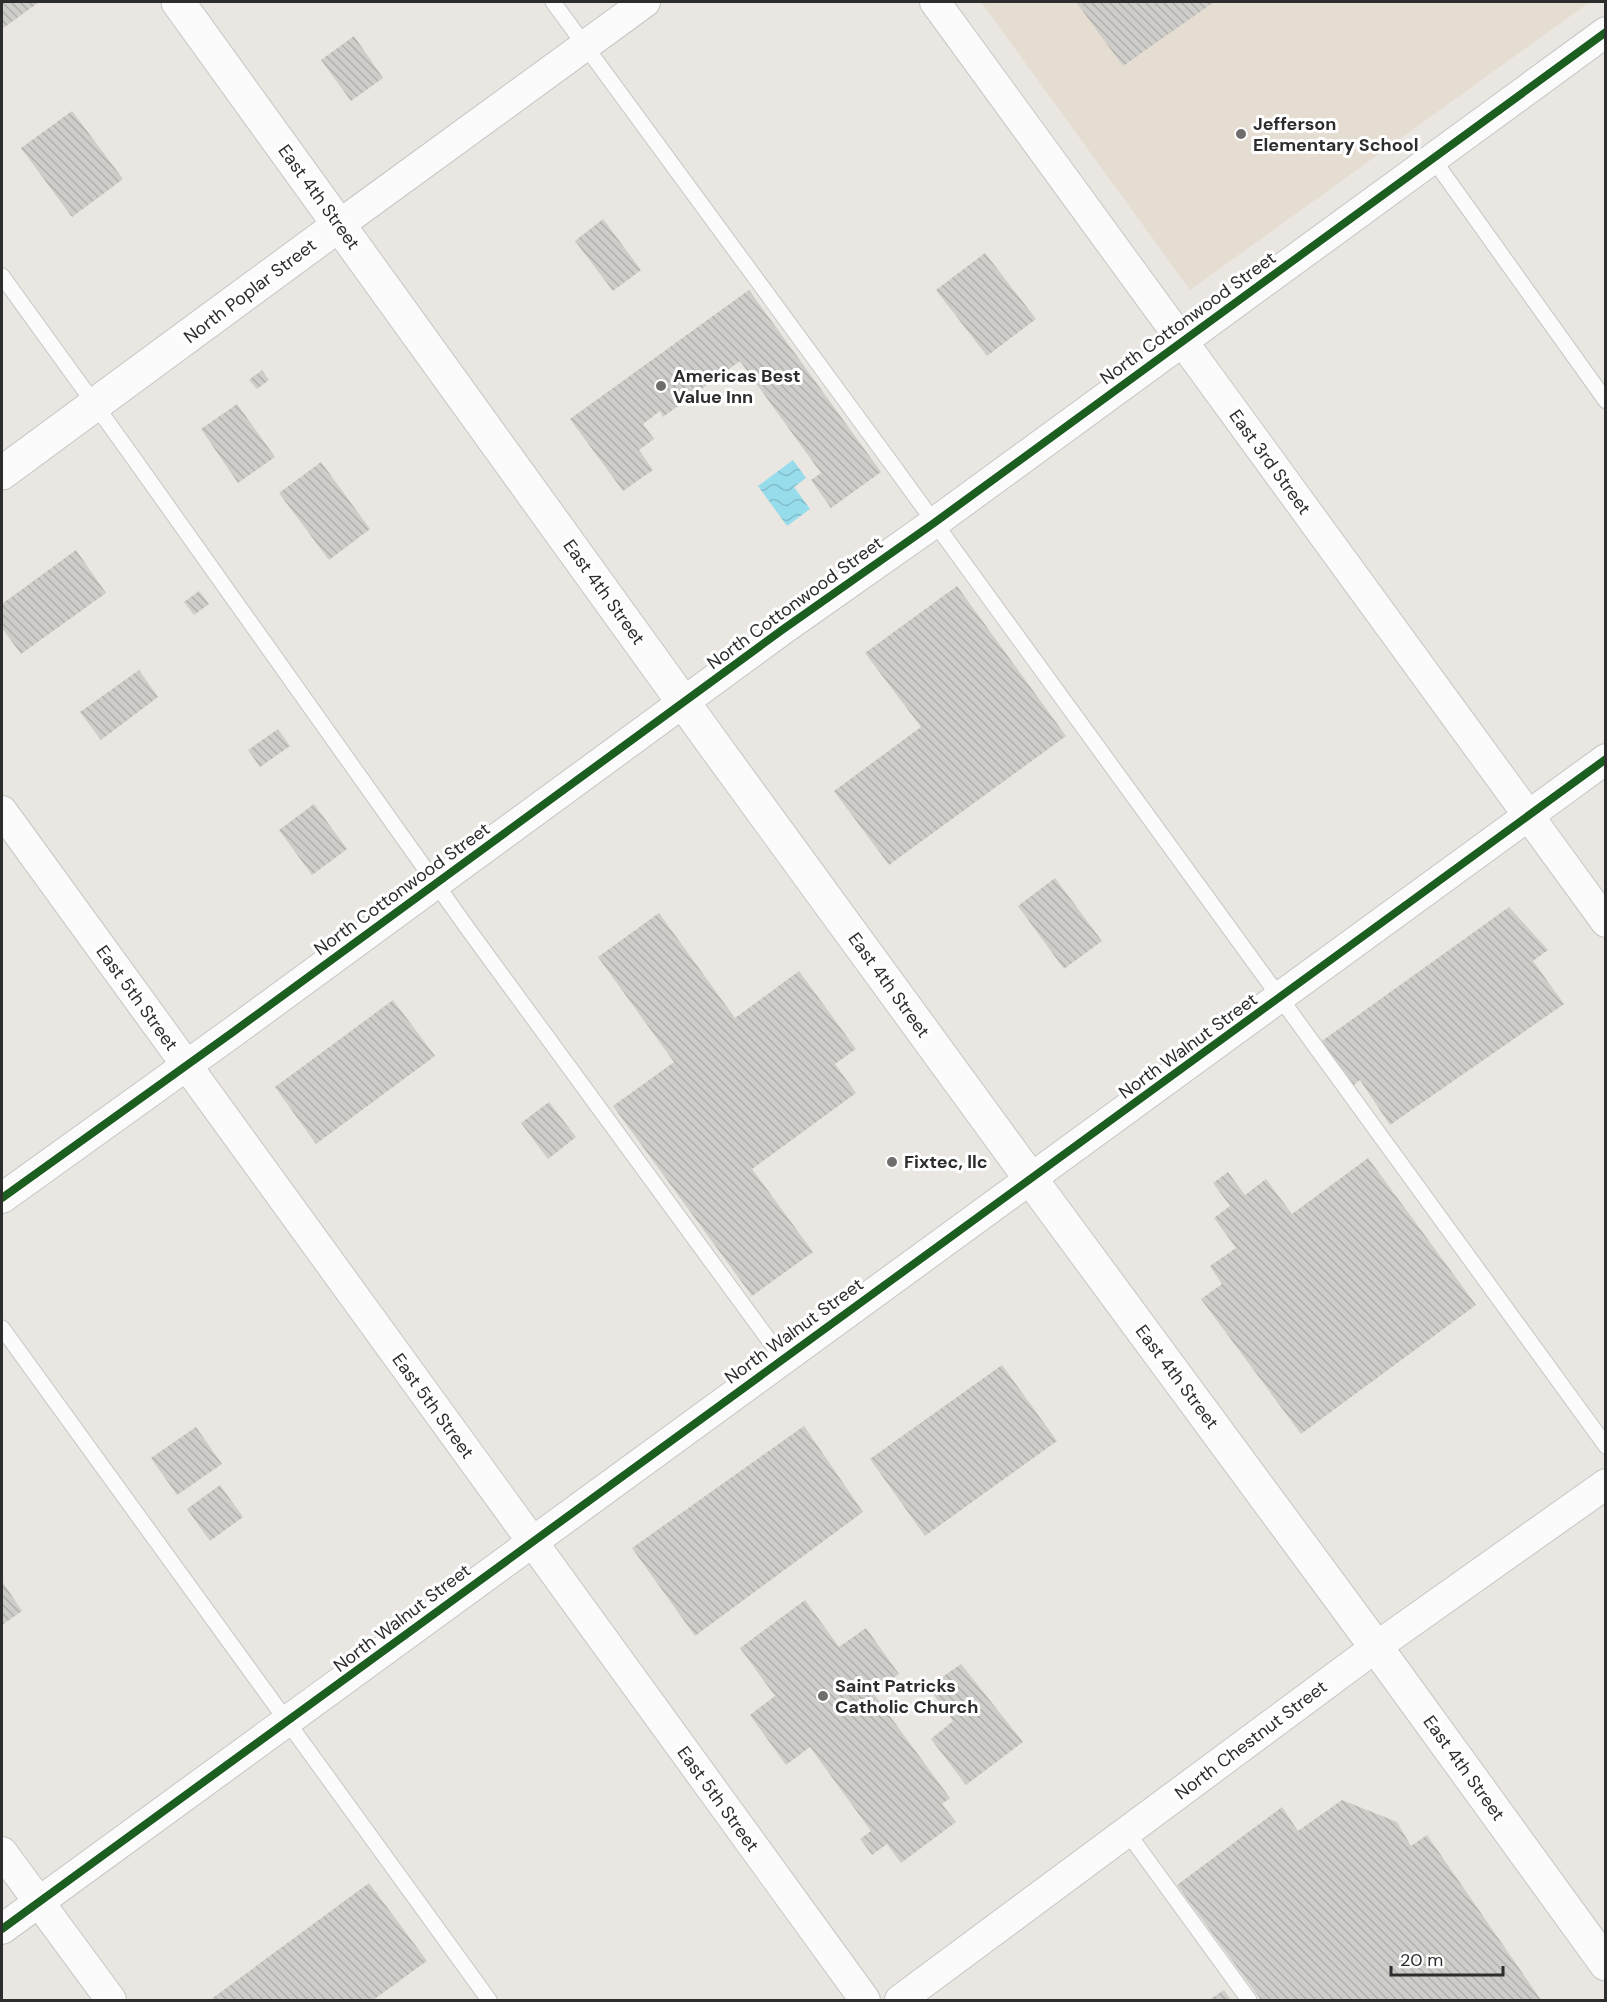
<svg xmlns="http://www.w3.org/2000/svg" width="1607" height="2002" font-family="'DM Sans',sans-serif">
<defs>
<pattern id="water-waves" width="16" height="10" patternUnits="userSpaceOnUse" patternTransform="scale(1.5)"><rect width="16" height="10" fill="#97dceb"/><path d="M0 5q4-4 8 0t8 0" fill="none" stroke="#82bdca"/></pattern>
<pattern id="building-back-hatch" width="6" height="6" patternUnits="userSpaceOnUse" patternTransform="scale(1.5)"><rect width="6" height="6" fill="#cfcdc9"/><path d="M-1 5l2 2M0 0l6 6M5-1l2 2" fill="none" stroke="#b2b0ad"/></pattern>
</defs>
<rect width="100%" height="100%" fill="#eae7e2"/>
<polygon fill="#e5ddd1" points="981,2 1590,2 1190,290"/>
<polygon fill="url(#water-waves)" points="793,460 806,478 794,487 810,509 787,526 758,486"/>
<g fill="url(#building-back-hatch)">
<polygon points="2,2 39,2 2,29"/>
<polygon points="1076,2 1214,2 1123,66"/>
<polygon points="354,36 383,78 351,101 321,60"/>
<polygon points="72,111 123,179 72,217 21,148"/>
<polygon points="603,219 641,270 613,291 575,241"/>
<polygon points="985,253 1036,319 987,356 936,290"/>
<polygon points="749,290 881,472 831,508 811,480 821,473 740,361 663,417 660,411 643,424 654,439 639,450 653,470 623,491 570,419"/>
<polygon points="262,370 269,380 257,389 249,380"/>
<polygon points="237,404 275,457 238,483 201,429"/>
<polygon points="321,462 370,529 329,560 279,493"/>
<polygon points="76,550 106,593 21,654 2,628 2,604"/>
<polygon points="957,586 1066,736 889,865 834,791 921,727 865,653"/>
<polygon points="199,591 209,604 194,615 184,602"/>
<polygon points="139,670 158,697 101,740 80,712"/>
<polygon points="278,729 290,746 260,767 248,750"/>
<polygon points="314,804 347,849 312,875 279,830"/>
<polygon points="1055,878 1102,941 1064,969 1018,906"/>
<polygon points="1509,907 1548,950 1533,961 1564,1004 1390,1125 1360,1080 1354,1085 1322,1041"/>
<polygon points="659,913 735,1018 799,971 856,1049 835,1064 856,1093 752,1169 813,1252 752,1296 613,1106 674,1062 598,957"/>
<polygon points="393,1000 435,1056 316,1144 275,1087"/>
<polygon points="549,1102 576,1137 548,1159 521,1123"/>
<polygon points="1368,1158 1476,1305 1301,1434 1201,1299 1222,1284 1210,1266 1236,1248 1214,1218 1230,1206 1213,1183 1228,1172 1245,1195 1266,1179 1292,1214"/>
<polygon points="1002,1365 1057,1441 925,1536 870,1459"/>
<polygon points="804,1426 863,1512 695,1636 632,1548"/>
<polygon points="196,1427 222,1464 177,1495 151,1458"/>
<polygon points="220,1485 243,1517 210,1541 187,1509"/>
<polygon points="2,1581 22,1611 2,1625"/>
<polygon points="805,1600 839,1647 866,1628 899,1674 873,1693 950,1798 942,1804 956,1822 901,1863 887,1844 872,1855 860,1839 871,1831 810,1747 786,1765 750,1715 775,1696 740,1648"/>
<polygon points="961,1664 1023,1742 966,1785 931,1739 953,1721 928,1687"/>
<polygon points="1342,1800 1397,1822 1411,1846 1427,1835 1541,2000 1261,2000 1177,1885 1282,1807 1298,1831"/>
<polygon points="369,1883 427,1961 373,2000 210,2000"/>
<polygon points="1224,1990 1231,2000 1209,2000"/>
</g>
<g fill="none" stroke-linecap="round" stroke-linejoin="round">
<defs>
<g id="service">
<polyline points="553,2 897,471 1606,1446"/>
<polyline points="1433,159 1606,401"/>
<polyline points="2,276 127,449 468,929 782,1358"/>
<polyline points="2,1328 489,2000"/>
<polyline points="1127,1832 1249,2000"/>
</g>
<g id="minor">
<polyline points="935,2 1606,922"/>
<polyline points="339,225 645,2"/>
<polyline points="2,811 865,2000"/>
<polyline points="2,1198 233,1032 782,630 934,523 1606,32"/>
<polyline points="2,1852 111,2000"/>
<polyline points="2,1929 1606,759"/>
<polyline points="900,2000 1376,1647 1606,1484"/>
</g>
<g id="secondary">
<polyline points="178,2 717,749 1030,1178 1376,1647 1606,1964"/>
<polyline points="2,473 339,225"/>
</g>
</defs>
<use href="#service" stroke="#c6c6c5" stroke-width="17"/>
<use href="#minor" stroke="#c6c6c5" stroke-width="32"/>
<use href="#secondary" stroke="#c6c6c5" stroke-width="35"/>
<use href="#service" stroke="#fcfbfb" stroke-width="15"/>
<use href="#minor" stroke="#fcfbfb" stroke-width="30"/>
<use href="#secondary" stroke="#fcfbfb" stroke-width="33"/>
<defs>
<g id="cycleway">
<polyline points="2,1198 233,1032 782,630 934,523 1606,32"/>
<polyline points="2,1929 1606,759"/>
</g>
</defs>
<use href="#cycleway" stroke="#fff" stroke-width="11"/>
<use href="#cycleway" stroke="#1b5e20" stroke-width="8"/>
</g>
<g fill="#6f6e6c" stroke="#fff" stroke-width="2">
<circle cx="1241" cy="134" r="6"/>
<circle cx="661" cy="386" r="6"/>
<circle cx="892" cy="1162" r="6"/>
<circle cx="823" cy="1696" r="6"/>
</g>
<g text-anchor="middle" stroke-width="6" stroke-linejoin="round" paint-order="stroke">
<g font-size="18" font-weight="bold" fill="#2d2d2d" stroke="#fff" text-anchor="start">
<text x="1253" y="130">Jefferson<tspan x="1253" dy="21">Elementary School</tspan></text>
<text x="673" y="382">Americas Best<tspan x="673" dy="21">Value Inn</tspan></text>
<text x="904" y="1168">Fixtec, llc</text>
<text x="835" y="1692">Saint Patricks<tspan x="835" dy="21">Catholic Church</tspan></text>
</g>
<g font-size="18" fill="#2d2d2d" stroke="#fff">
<text transform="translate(319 197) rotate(54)" y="6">East 4th Street</text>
<text transform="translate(250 291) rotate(-37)" y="6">North Poplar Street</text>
<text transform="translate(1188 318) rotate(-36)" y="6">North Cottonwood Street</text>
<text transform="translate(1270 462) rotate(54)" y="6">East 3rd Street</text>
<text transform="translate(604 592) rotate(54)" y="6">East 4th Street</text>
<text transform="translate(795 603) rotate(-36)" y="6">North Cottonwood Street</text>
<text transform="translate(402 889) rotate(-36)" y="6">North Cottonwood Street</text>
<text transform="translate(889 985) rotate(54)" y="6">East 4th Street</text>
<text transform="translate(137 998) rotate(54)" y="6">East 5th Street</text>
<text transform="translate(1188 1046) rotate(-36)" y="6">North Walnut Street</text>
<text transform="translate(794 1331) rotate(-36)" y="6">North Walnut Street</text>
<text transform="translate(1177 1377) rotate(53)" y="6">East 4th Street</text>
<text transform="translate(433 1406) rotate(54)" y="6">East 5th Street</text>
<text transform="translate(402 1618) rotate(-37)" y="6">North Walnut Street</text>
<text transform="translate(1251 1740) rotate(-37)" y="6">North Chestnut Street</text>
<text transform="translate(1464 1768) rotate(54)" y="6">East 4th Street</text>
<text transform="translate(718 1799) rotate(54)" y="6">East 5th Street</text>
</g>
</g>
<rect width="1607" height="2002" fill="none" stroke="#2d2d2d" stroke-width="6"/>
<path d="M1391 1966v9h112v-9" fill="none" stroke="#2d2d2d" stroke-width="3"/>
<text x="1400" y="1966" font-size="18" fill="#2d2d2d" stroke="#ffffff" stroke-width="4.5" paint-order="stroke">20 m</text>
</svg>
